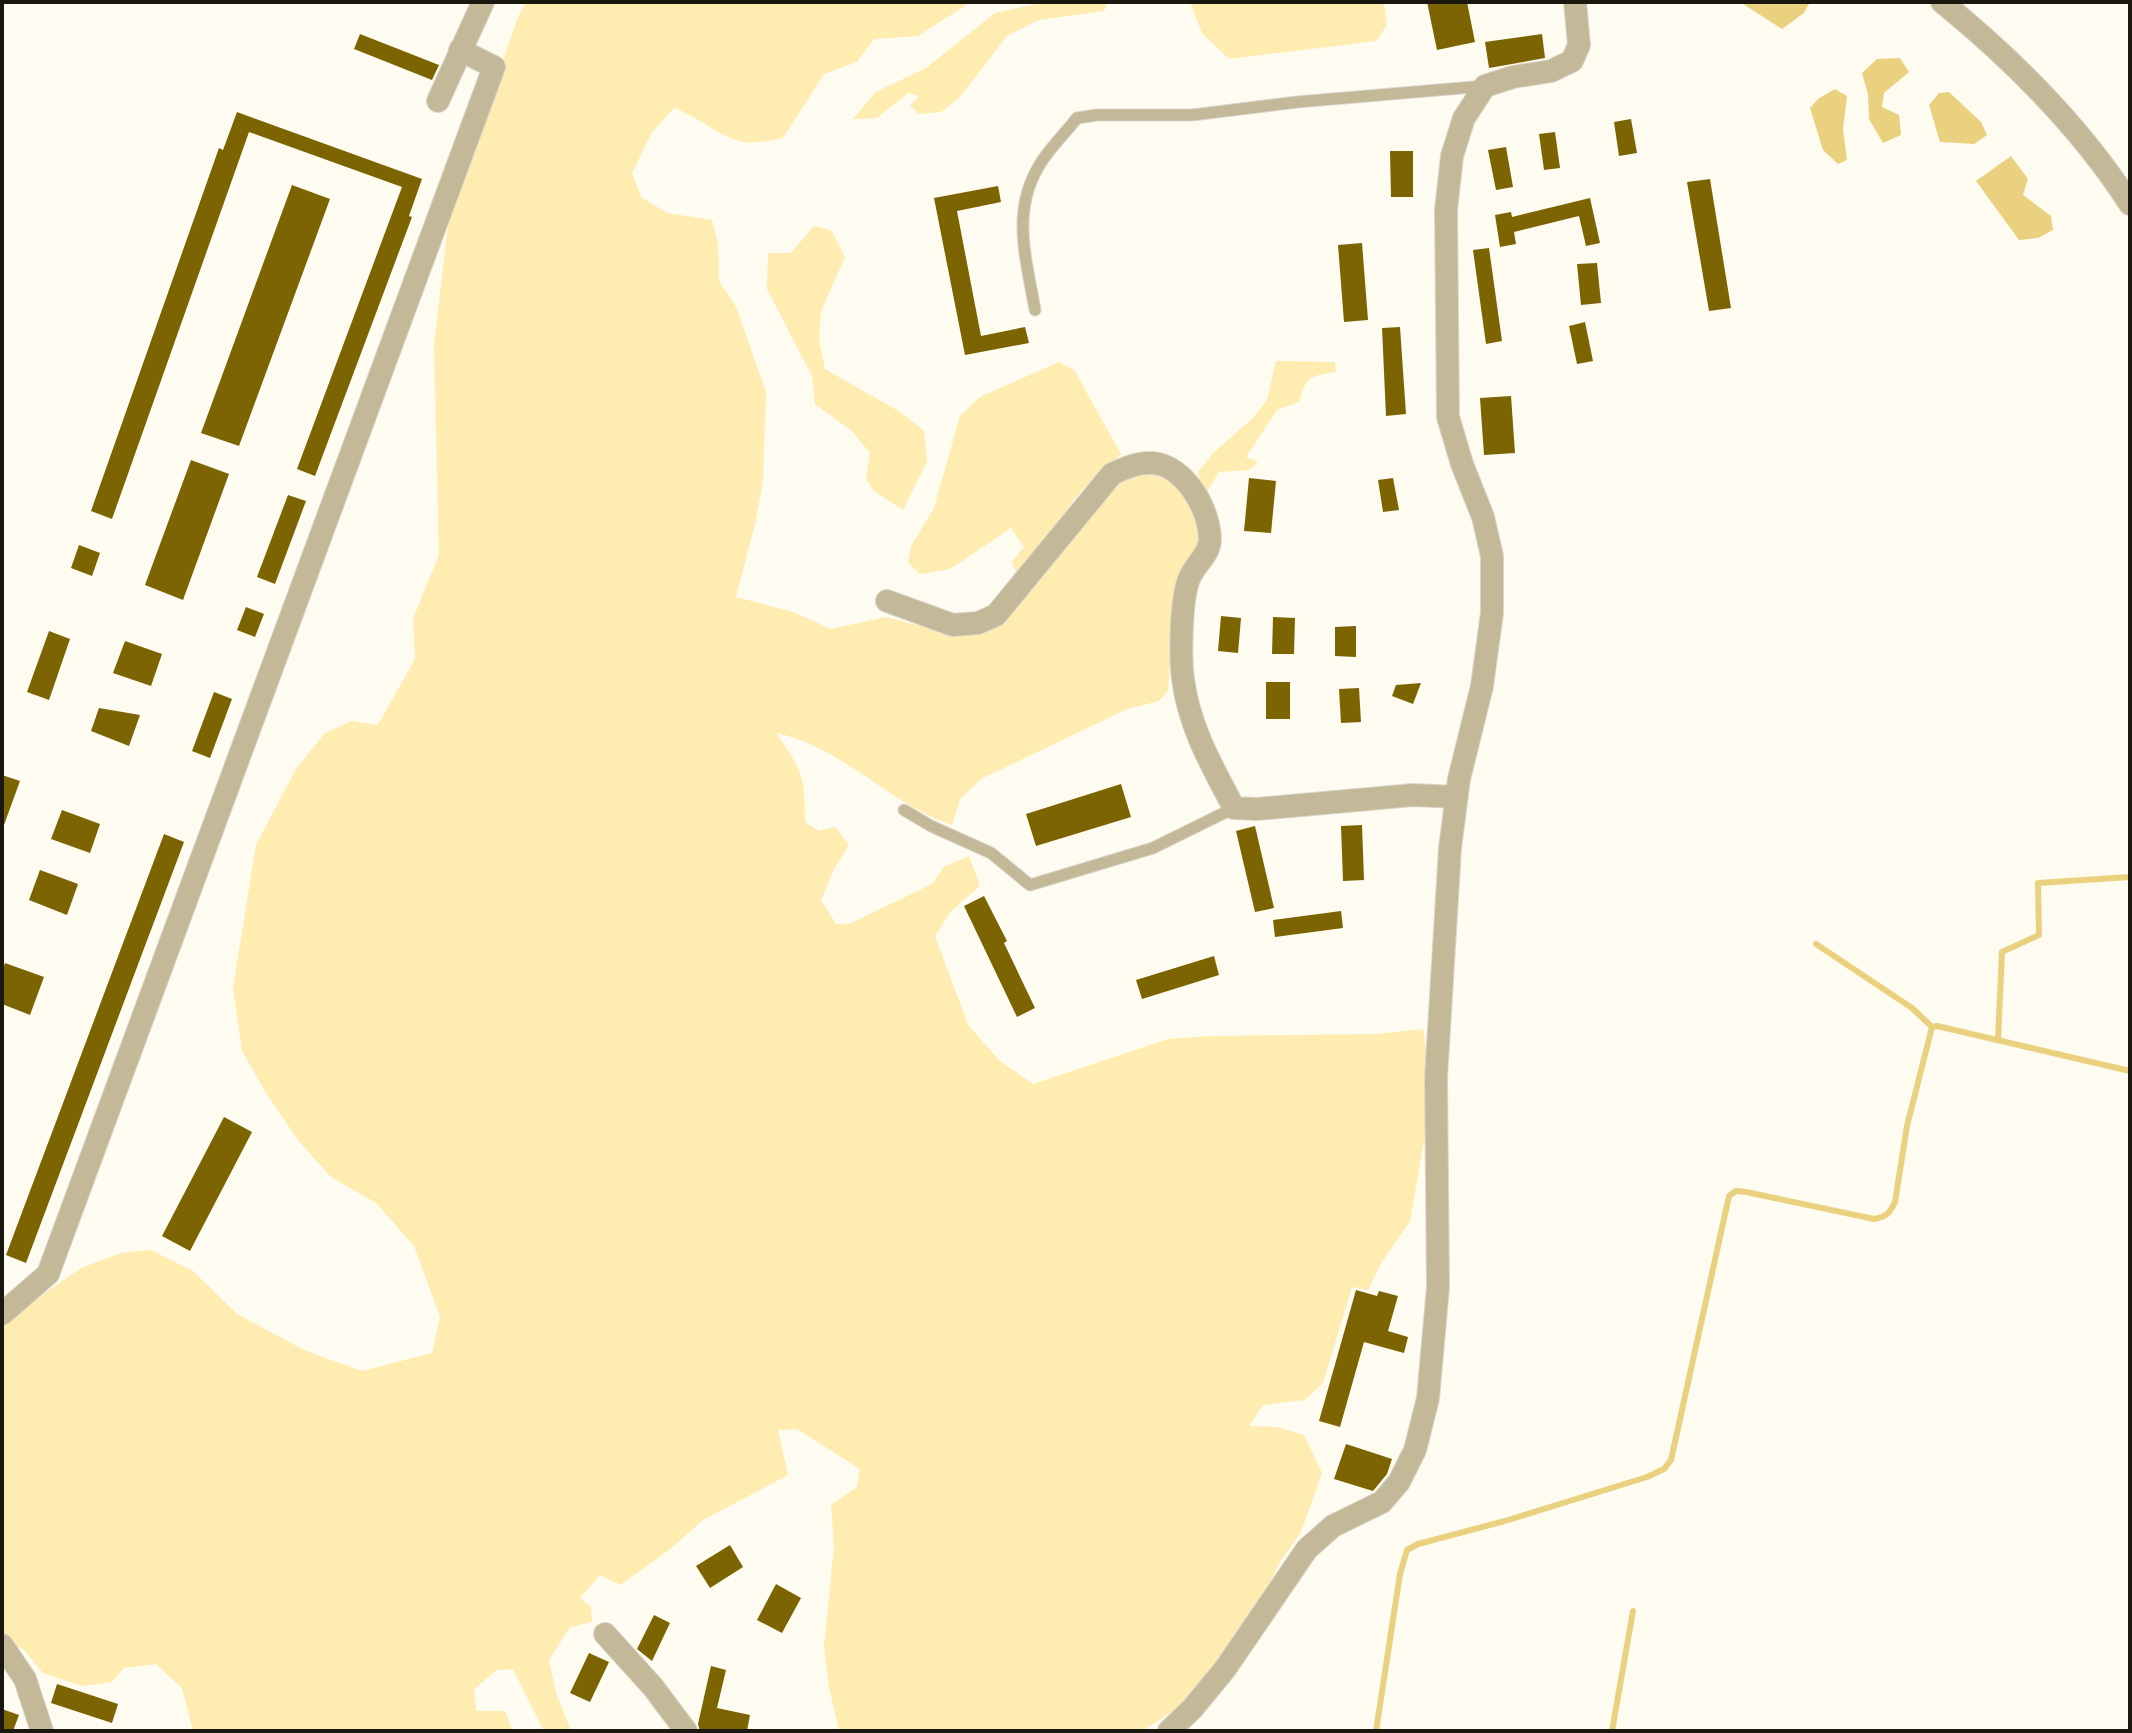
<svg xmlns="http://www.w3.org/2000/svg" width="2132" height="1733" font-family="'DM Sans',sans-serif">
<rect width="100%" height="100%" fill="#fefbf0"/>
<g fill="#ffecb0">
<path d="M526,2H971L918,36L874,39L857,62L824,74L783,138C771,140 756,144 744,142C719,137 699,117 674,108L652,132L632,173L641,197L667,213L712,220L718,244L719,281L736,307L766,392L763,480L756,520L736,597L793,612L831,629L886,617L955,635L969,633L1115,482L1149,473L1176,484L1192,501L1202,529L1196,551L1183,565L1174,618L1168,691L1159,701L1127,709L981,779L960,799L952,825C888,803 843,747 776,733C802,770 805,777 805,822L819,831L835,827L849,845L834,869L821,900L836,924H849L903,898L932,884L944,867L969,856L980,886L950,912L935,936L968,1025L1000,1061L1033,1084L1168,1039L1210,1036L1377,1034L1423,1029L1428,1061L1429,1112L1410,1221L1381,1263L1368,1290L1352,1287L1323,1383L1305,1400L1263,1405L1249,1426L1276,1427L1304,1435L1322,1473L1301,1532L1280,1562L1262,1599L1207,1678L1177,1709L1142,1731H839L829,1687L824,1647L834,1546L831,1505L857,1487L860,1469L797,1429L778,1430L788,1475L703,1520L669,1550L620,1585L600,1575L580,1598L591,1607L592,1622L570,1627L549,1660L556,1693L571,1731H544L513,1669L497,1670L474,1689L476,1711H505L513,1731H193L182,1688L156,1664L124,1668L112,1682L82,1686L43,1673L24,1650L2,1638V1323L81,1268L121,1253L151,1250L193,1271L237,1314L306,1351L362,1371L432,1353L440,1317L414,1246L376,1203L331,1177L298,1140L268,1096L242,1051L233,988L256,845L296,769L325,733L352,721L378,725L415,659L413,619L439,555L434,344L450,209L519,15Z"/>
<polygon points="1108,2 1104,11 1039,20 1007,36 960,97 941,112 919,114 910,106 919,96 908,93 877,118 853,119 876,92 926,68 995,13 1041,3"/>
<polygon points="1190,2 1384,2 1387,25 1376,41 1229,59 1202,33"/>
<polygon points="814,226 831,230 845,257 821,311 819,340 825,369 900,412 924,431 927,461 903,510 874,491 866,479 870,453 852,431 815,404 812,376 767,289 768,253 791,253"/>
<path d="M1276,361L1335,362L1336,372C1310,376 1306,376 1299,402L1277,410L1246,457L1258,462L1249,470L1219,472L1206,493L1200,485L1198,472L1213,453L1253,418L1267,400Z"/>
<polygon points="1059,362 1074,370 1121,454 1080,492 1018,576 1012,562 1024,547 1011,528 950,569 920,574 908,562 911,546 934,508 960,416 980,397"/>
</g>
<g fill="#ead180">
<polygon points="1740,2 1810,2 1804,13 1782,29"/>
<polygon points="1900,58 1909,72 1884,93 1882,107 1899,115 1901,135 1883,143 1869,119 1868,94 1862,73 1877,59"/>
<polygon points="1835,89 1847,96 1843,129 1847,160 1838,164 1823,150 1810,108 1818,99"/>
<polygon points="1949,92 1981,122 1987,135 1974,144 1940,142 1929,105 1939,93"/>
<polygon points="2011,156 2028,179 2023,195 2051,216 2053,230 2038,238 2019,240 1976,181"/>
</g>
<g fill="none" stroke-linecap="round" stroke-linejoin="round">
<g stroke="#ead180" stroke-width="6">
<polyline points="1816,944 1912,1008 1932,1027"/>
<polyline points="1998,1040 2002,952 2039,935 2038,883 2130,877"/>
<path d="M1376,1731L1400,1574L1407,1550L1418,1544L1505,1521L1647,1477L1664,1469L1671,1460L1729,1196L1736,1191L1746,1192L1874,1219C1886,1217 1890,1213 1895,1202L1907,1126L1932,1027L1937,1026L2130,1071"/>
<polyline points="1612,1731 1633,1611"/>
</g>
</g>
<g fill="#7c6402">
<polygon points="1427,2 1467,2 1475,42 1437,50"/>
<polygon points="360,34 439,65 432,80 354,49"/>
<polygon points="1542,34 1545,58 1489,68 1485,42"/>
<polygon points="237,112 422,179 409,216 412,217 315,476 297,469 402,187 249,132 112,519 91,511 219,148 223,150"/>
<polygon points="1631,119 1637,153 1619,156 1614,122"/>
<polygon points="1555,132 1560,168 1544,170 1539,134"/>
<polygon points="1506,147 1513,187 1496,190 1488,150"/>
<polygon points="1390,151 1413,151 1413,197 1391,197"/>
<polygon points="1710,179 1731,308 1709,311 1687,182"/>
<polygon points="292,185 330,199 239,446 201,433"/>
<polygon points="998,186 1001,202 957,211 981,336 1025,327 1029,343 965,355 934,198"/>
<polygon points="1590,198 1600,243 1586,246 1579,216 1514,232 1516,244 1500,247 1495,215 1511,212 1512,217"/>
<polygon points="1362,243 1368,320 1344,322 1338,245"/>
<polygon points="1489,248 1502,341 1486,344 1473,250"/>
<polygon points="1597,263 1601,303 1581,305 1577,264"/>
<polygon points="1585,322 1593,361 1577,364 1569,326"/>
<polygon points="1400,327 1406,414 1386,416 1382,328"/>
<polygon points="1511,396 1515,453 1484,455 1480,398"/>
<polygon points="191,460 229,474 183,600 145,585"/>
<polygon points="1249,478 1276,481 1271,533 1244,531"/>
<polygon points="1393,478 1399,510 1383,512 1378,480"/>
<polygon points="288,495 306,501 275,584 257,577"/>
<polygon points="79,545 100,553 92,576 71,568"/>
<polygon points="246,607 264,614 255,637 237,630"/>
<polygon points="1221,616 1241,618 1238,653 1218,651"/>
<polygon points="1273,617 1295,618 1294,654 1272,654"/>
<polygon points="1356,626 1356,657 1335,656 1335,627"/>
<polygon points="49,631 70,639 49,700 27,692"/>
<polygon points="125,641 162,654 151,686 113,673"/>
<rect x="1266" y="682" width="24" height="37"/>
<polygon points="1421,683 1413,704 1392,696 1396,685"/>
<polygon points="1359,688 1361,722 1341,723 1339,689"/>
<polygon points="214,692 232,699 210,758 192,751"/>
<polygon points="99,708 140,715 129,746 91,731"/>
<polygon points="2,775 20,781 4,825 2,825"/>
<polygon points="1121,784 1131,817 1036,846 1026,814"/>
<polygon points="62,810 100,824 90,853 51,839"/>
<polygon points="1362,825 1364,880 1343,881 1341,826"/>
<polygon points="1255,826 1274,908 1255,912 1236,831"/>
<polygon points="164,834 184,842 26,1263 6,1255"/>
<polygon points="40,870 78,884 67,915 29,900"/>
<polygon points="984,896 1007,941 1004,943 1035,1008 1017,1017 964,906"/>
<polygon points="1341,911 1343,928 1275,937 1273,920"/>
<polygon points="1214,956 1219,975 1142,999 1136,980"/>
<polygon points="5,963 44,977 30,1015 2,1004 2,972"/>
<polygon points="224,1117 252,1132 190,1251 162,1236"/>
<polygon points="1356,1290 1377,1296 1379,1291 1398,1296 1388,1331 1408,1337 1404,1353 1364,1342 1340,1427 1319,1421"/>
<polygon points="1346,1444 1392,1459 1387,1474 1373,1491 1334,1479"/>
<polygon points="730,1545 743,1567 710,1588 696,1566"/>
<polygon points="776,1584 801,1598 782,1633 757,1620"/>
<polygon points="654,1615 670,1623 652,1661 637,1649"/>
<polygon points="589,1653 609,1662 590,1702 570,1693"/>
<polygon points="711,1666 726,1670 717,1708 750,1715 747,1731 700,1731 698,1724"/>
<polygon points="57,1684 118,1704 112,1723 51,1703"/>
<polygon points="2,1709 19,1715 13,1731 2,1731"/>
</g>
<g fill="none" stroke-linecap="round" stroke-linejoin="round">
<defs>
<g id="service">
<path d="M1035,310C1026,257 1010,209 1042,161C1052,146 1066,132 1077,118L1097,115H1192L1297,102L1485,86"/>
<polyline points="904,810 931,826 991,853 1030,885 1153,848 1234,808"/>
</g>
<g id="minor">
<path d="M1942,2C2012,59 2081,128 2130,204"/>
<polyline points="438,101 483,2"/>
<path d="M887,601L953,625L978,623L996,615L1112,474C1125,468 1138,462 1152,463C1185,465 1210,510 1210,540C1209,557 1192,566 1188,582C1181,603 1180,657 1183,679C1189,727 1212,766 1234,808L1257,809L1413,795L1456,797"/>
<polyline points="2,1314 48,1274 494,67 460,50"/>
<polyline points="605,1634 653,1687 686,1731"/>
<polyline points="2,1645 25,1679 42,1731"/>
<polyline points="1169,1731 1192,1709 1225,1669 1307,1549 1333,1526 1382,1502 1399,1482 1415,1450 1428,1398 1438,1287 1436,1078 1450,848 1459,779 1482,686 1492,613 1492,556 1483,517 1462,464 1448,417 1446,210 1452,156 1464,118 1485,86 1513,77 1551,71 1572,61 1579,45 1575,2"/>
</g>
</defs>
<use href="#service" stroke="#dad7cc" stroke-width="13"/>
<use href="#minor" stroke="#dad7cc" stroke-width="24"/>
<use href="#service" stroke="#c3b897" stroke-width="11"/>
<use href="#minor" stroke="#c3b897" stroke-width="22"/>
</g>
<rect width="2132" height="1733" fill="none" stroke="#1a170e" stroke-width="8"/>
</svg>
